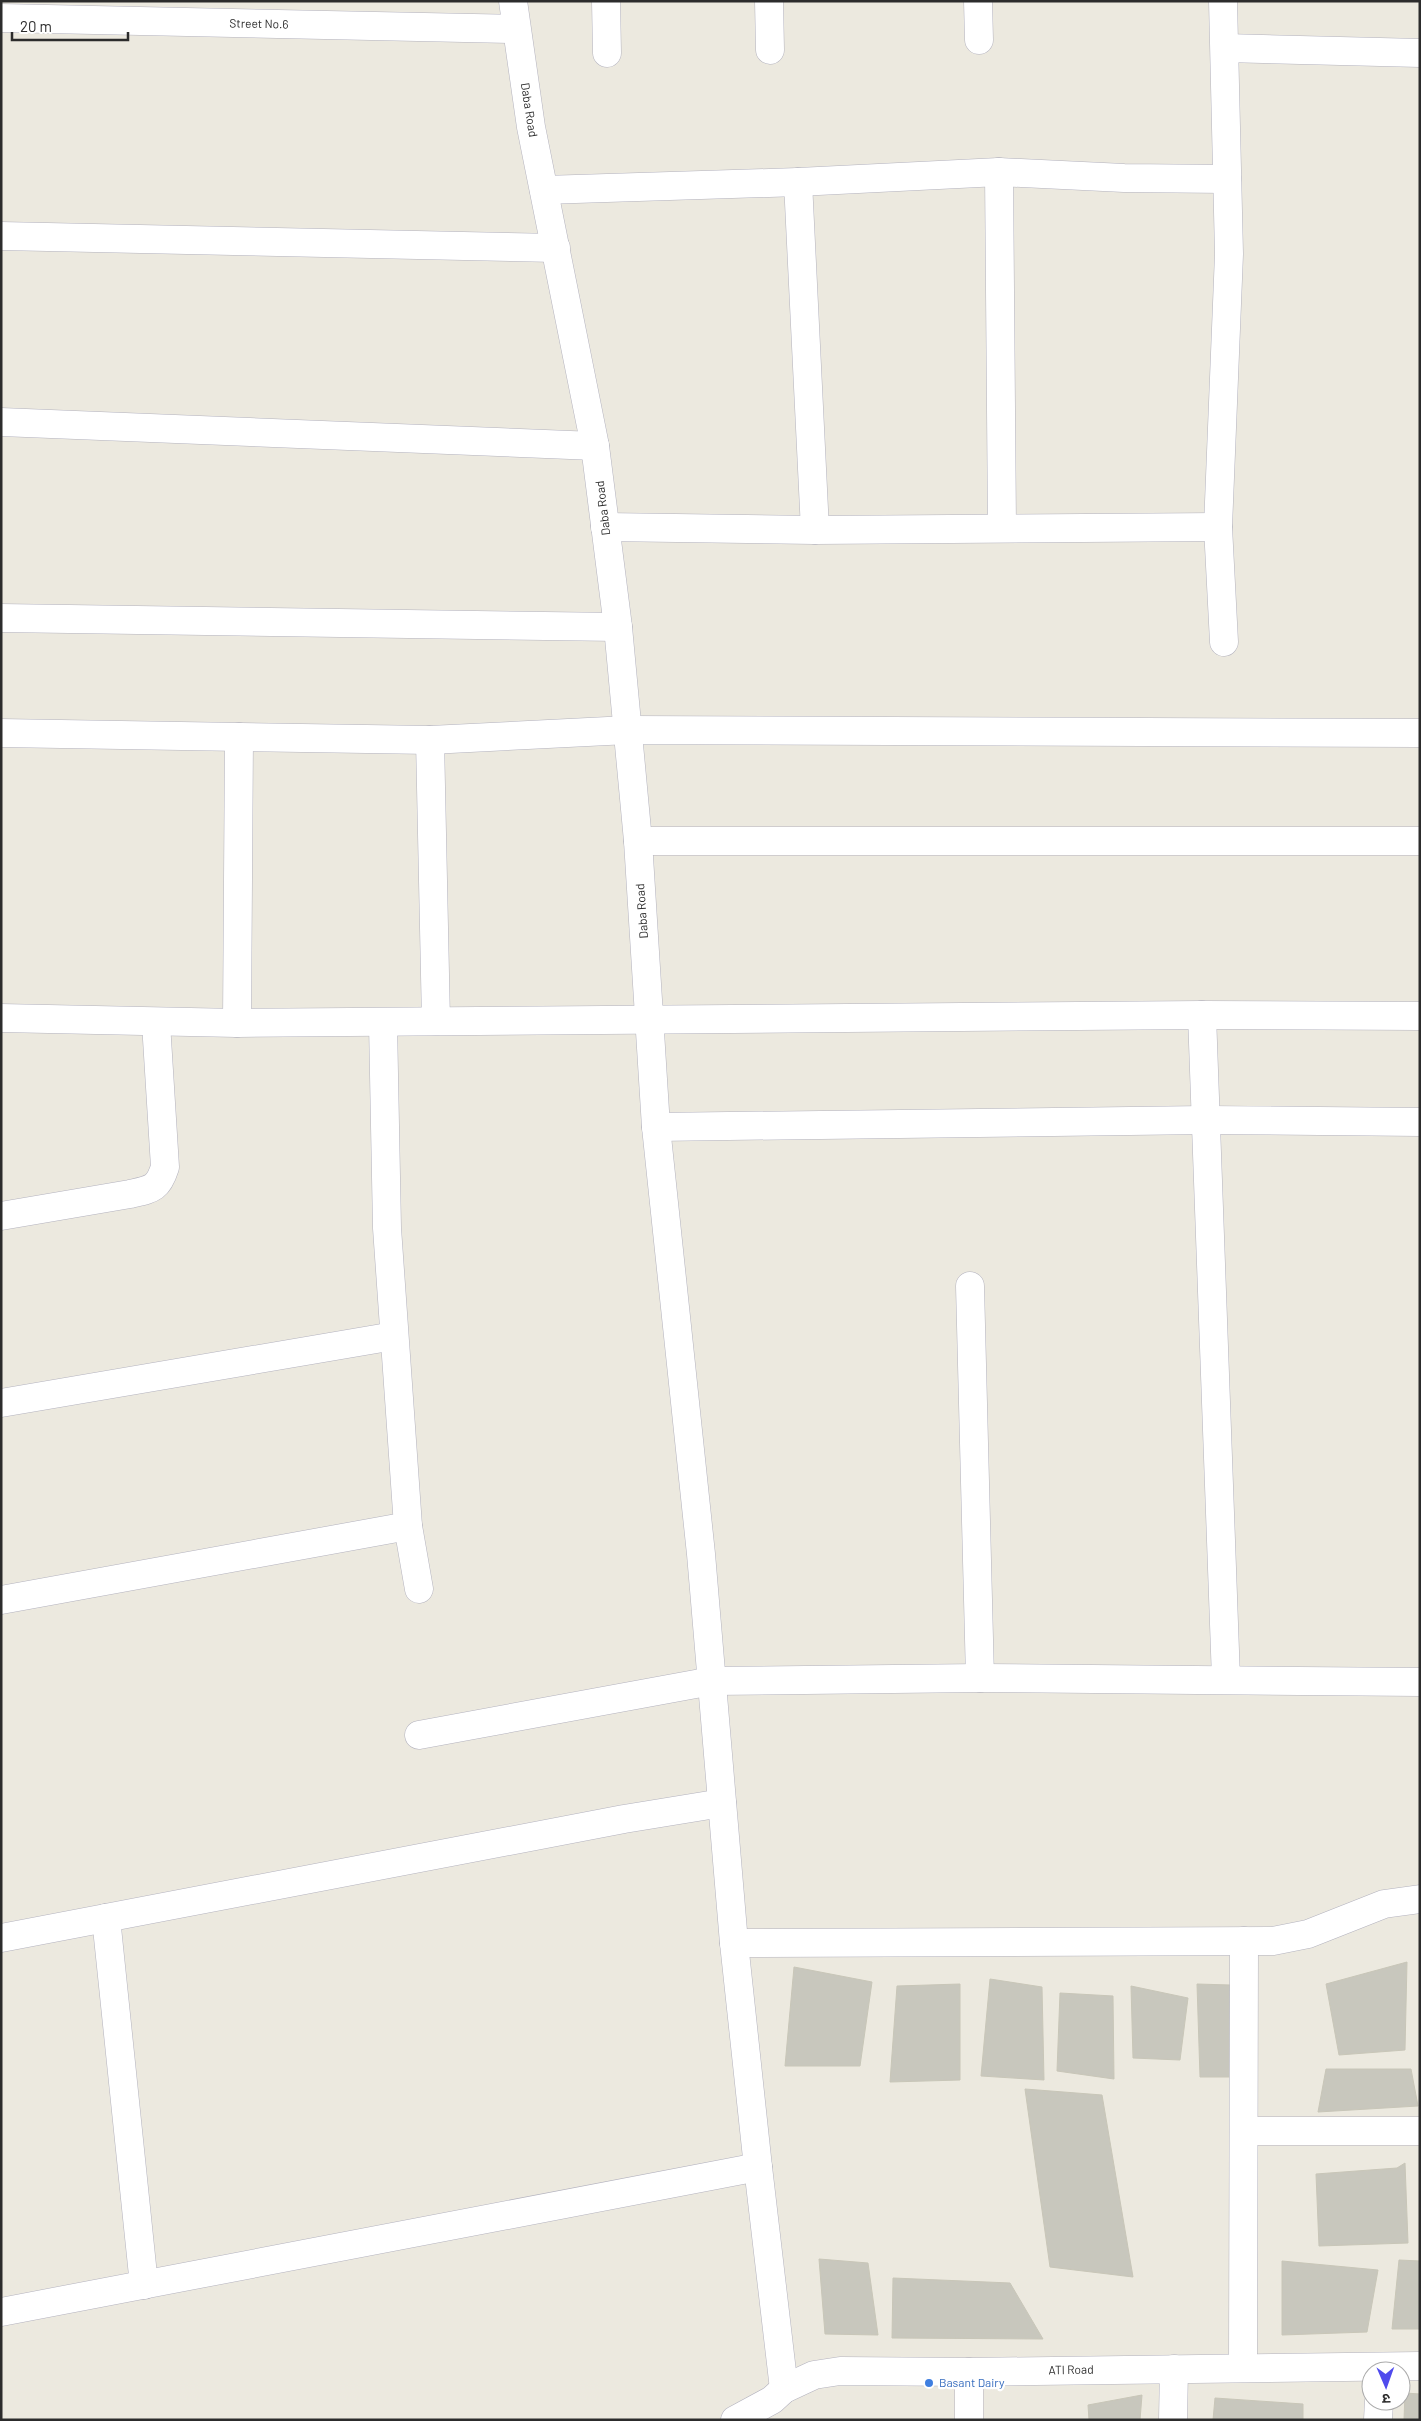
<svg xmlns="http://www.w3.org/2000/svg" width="1421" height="2421" font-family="Barlow,'Noto Sans Devanagari',sans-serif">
<rect width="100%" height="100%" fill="#ece9df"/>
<g fill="#c8c7bd" stroke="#c8c6b8">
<polygon points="1407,1962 1405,2050 1339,2055 1326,1984"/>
<polygon points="794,1967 872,1982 860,2066 785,2066"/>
<polygon points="990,1979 1042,1987 1044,2080 981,2076"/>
<polygon points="960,1984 960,2080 890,2082 897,1986"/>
<polygon points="1197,1984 1230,1985 1236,2077 1200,2077"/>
<polygon points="1131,1986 1188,1998 1180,2060 1133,2058"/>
<polygon points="1060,1993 1113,1996 1114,2079 1057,2071"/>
<polygon points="1326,2069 1411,2069 1418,2106 1318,2112"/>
<polygon points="1025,2089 1102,2095 1133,2277 1050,2267"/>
<polygon points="1405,2163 1408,2243 1319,2246 1316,2174 1397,2168"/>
<polygon points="819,2259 868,2263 878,2335 825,2334"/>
<polygon points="1399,2260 1420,2261 1420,2329 1392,2329"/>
<polygon points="1282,2261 1378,2270 1367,2332 1282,2335"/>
<polygon points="893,2278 1010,2283 1043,2339 892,2338"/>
<polygon points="1405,2393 1420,2394 1420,2420 1404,2420"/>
<polygon points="1142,2395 1140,2420 1089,2420 1088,2405"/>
<polygon points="1215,2398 1303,2404 1303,2420 1213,2420"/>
</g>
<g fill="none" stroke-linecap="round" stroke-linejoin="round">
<defs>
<g id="street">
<polyline points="513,1 531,127 595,446 618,627 638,841 656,1127 701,1554 734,1943 758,2167 784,2389"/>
<polyline points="606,1 607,53"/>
<polyline points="769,1 770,50"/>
<polyline points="978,1 979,40"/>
<polyline points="1223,1 1229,254 1218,527 1224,642"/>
<polyline points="1,18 516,29"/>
<polyline points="1225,48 1420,53"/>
<polyline points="999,172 1002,528"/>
<polyline points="798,182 815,530"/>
<polyline points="544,190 798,182 999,172 1124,178 1227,179"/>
<polyline points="1,236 556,248"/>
<polyline points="1,422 595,446"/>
<polyline points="605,527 815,530 1218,527"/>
<polyline points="1,618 618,627"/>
<polyline points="1,733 430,740 628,730 1420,733"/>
<polyline points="430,740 436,1021"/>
<polyline points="638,841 1420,841"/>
<polyline points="1202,1015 1226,1679"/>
<polyline points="1,1018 237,1023 1202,1015 1420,1016"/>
<polyline points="237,1023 239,737"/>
<polyline points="383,1023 387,1228 408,1526 419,1589"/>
<polyline points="656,1127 1205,1120 1420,1122"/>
<path d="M1,1216L130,1194C152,1189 158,1189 165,1167L156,1023"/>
<polyline points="970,1286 980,1678"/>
<polyline points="1,1403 394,1336"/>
<polyline points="1,1600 408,1526"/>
<polyline points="419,1735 712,1681 980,1678 1420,1682"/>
<polyline points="106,1918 144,2285"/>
<polyline points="1,1938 624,1819 722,1803"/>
<polyline points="734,1943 1273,1941 1308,1934 1384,1904 1420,1899"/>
<polyline points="1244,2131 1420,2131"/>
<polyline points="1,2312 758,2167"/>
<polyline points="1243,2367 1244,1941"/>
<polyline points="969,2420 969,2372"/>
<polyline points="1173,2420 1174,2369"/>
<polyline points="1378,2420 1379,2401"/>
</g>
<polyline id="secondary" points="735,2420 772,2400 784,2389 814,2375 840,2371 969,2372 1420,2366"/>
</defs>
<use href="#street" stroke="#b3b2be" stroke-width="29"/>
<use href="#secondary" stroke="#b3b2be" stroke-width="29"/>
<use href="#street" stroke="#fff" stroke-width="28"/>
<use href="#secondary" stroke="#fff" stroke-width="28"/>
</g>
<circle fill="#3f7fe0" stroke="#fff" stroke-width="2" cx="929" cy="2383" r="5"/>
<g text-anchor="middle" stroke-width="4.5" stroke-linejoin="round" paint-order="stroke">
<g font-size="12" fill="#2c2c2c" stroke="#fff">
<text transform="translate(259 24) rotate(1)" y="4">Street No.6</text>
<text transform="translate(529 110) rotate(81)" y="4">Daba Road</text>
<text transform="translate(603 508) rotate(-97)" y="4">Daba Road</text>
<text transform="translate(642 911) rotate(-94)" y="4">Daba Road</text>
<text transform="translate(1071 2370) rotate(-1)" y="4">ATI Road</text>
</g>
<g font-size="12" fill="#366cbe" stroke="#fff" text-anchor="start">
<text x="939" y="2387">Basant Dairy</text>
</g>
</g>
<rect width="1421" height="2421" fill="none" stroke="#2c2c2c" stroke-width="5"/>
<g transform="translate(1386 2386) rotate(178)"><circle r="24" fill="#ffffff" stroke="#ababab"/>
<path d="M0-4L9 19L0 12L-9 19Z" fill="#504bed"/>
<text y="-8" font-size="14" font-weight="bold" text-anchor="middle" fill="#2c2c2c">उ</text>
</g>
<path d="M12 32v8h116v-8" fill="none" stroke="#2c2c2c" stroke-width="2.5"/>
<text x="20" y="32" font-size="15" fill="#2c2c2c" stroke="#ffffff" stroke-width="4" paint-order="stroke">20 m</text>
</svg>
